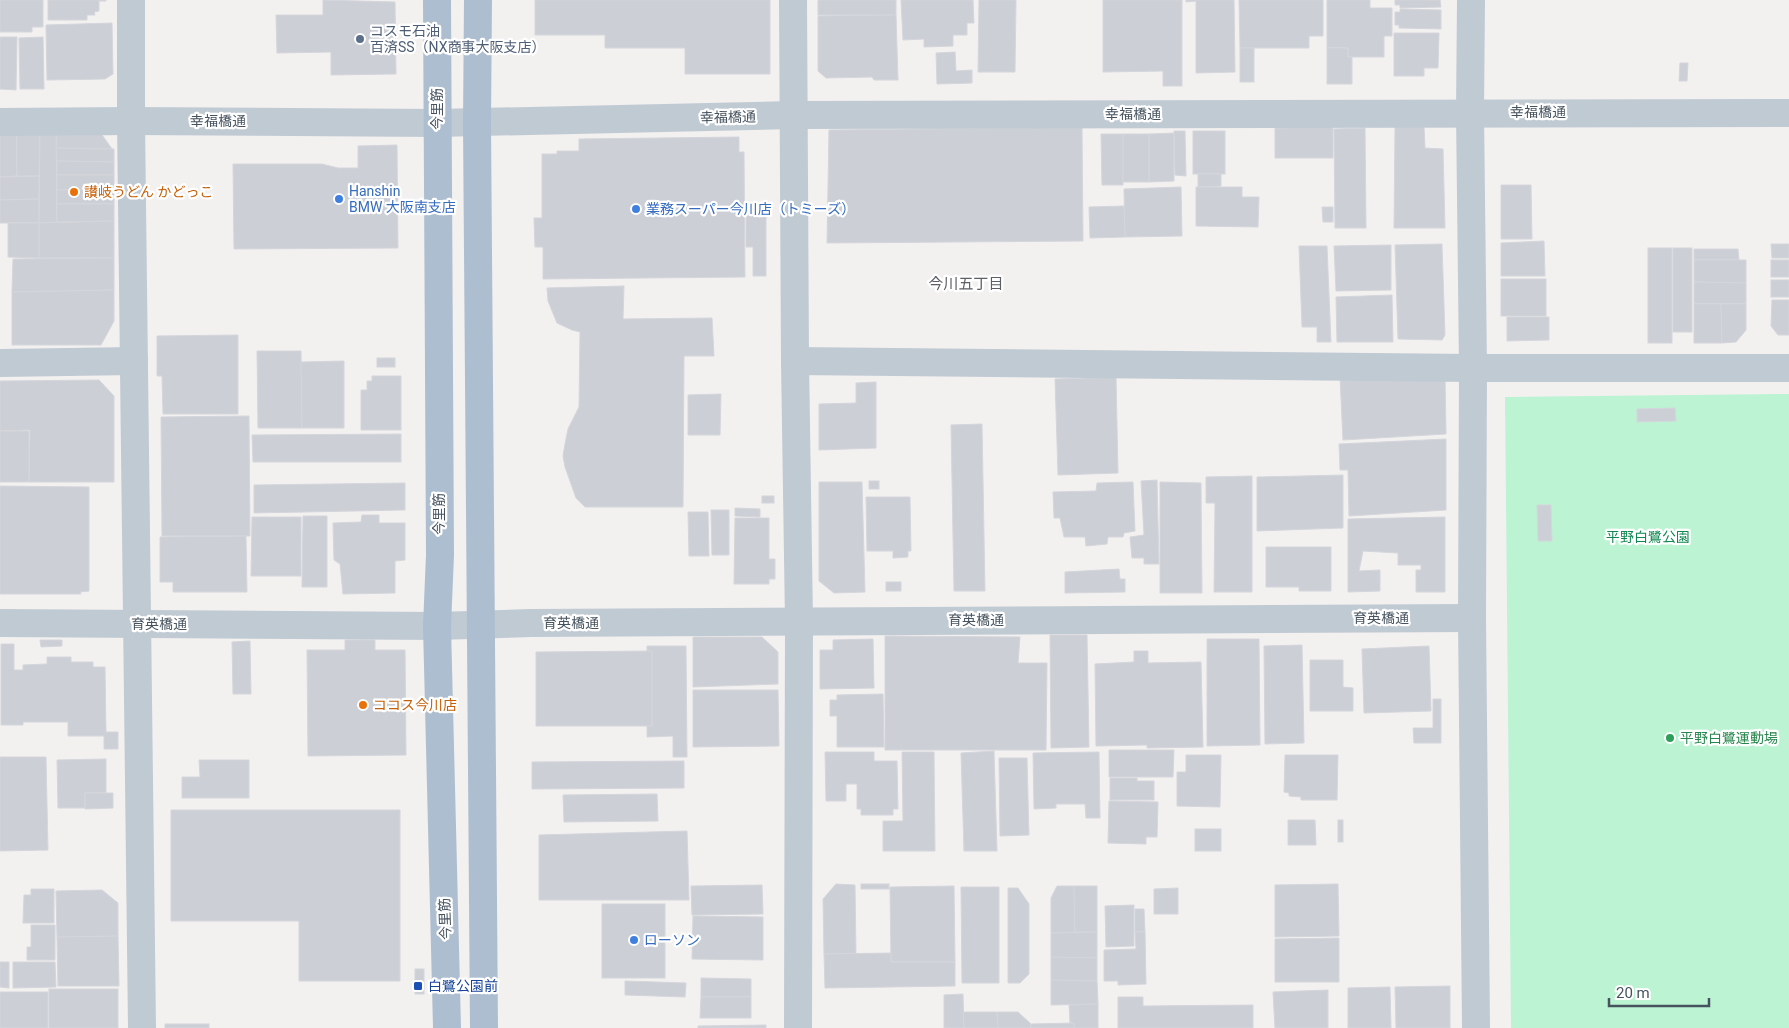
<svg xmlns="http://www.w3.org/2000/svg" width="1789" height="1028" font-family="Roboto,'Noto Sans JP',sans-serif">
<rect width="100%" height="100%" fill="#f3f0f0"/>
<polygon fill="#bcf3d3" points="1789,394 1789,1028 1511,1028 1505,397"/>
<g fill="#cccfd5" stroke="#d4d6dc">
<polygon points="0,0 43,0 43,27 32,27 32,32 0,32"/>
<polygon points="48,0 106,0 106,1 99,1 99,11 94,12 95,15 87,15 87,20 48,20"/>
<polygon points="323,0 395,2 396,74 331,75 331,52 277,53 276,15 323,15"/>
<polygon points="535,0 770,0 770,74 685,74 685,48 605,48 605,35 535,35"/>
<rect x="818" y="0" width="78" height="15"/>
<polygon points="901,0 973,0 974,23 967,23 967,35 953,35 953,46 924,47 924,39 903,40"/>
<polygon points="979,0 1016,0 1015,72 978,72"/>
<polygon points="1103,0 1182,0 1182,86 1163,86 1163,71 1103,72"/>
<polygon points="1186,0 1234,0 1235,72 1196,73 1196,1 1186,2"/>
<polygon points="1239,0 1323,0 1323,36 1309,36 1309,48 1240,48"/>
<polygon points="1327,0 1370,0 1370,8 1392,8 1392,36 1384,36 1384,57 1348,57 1348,48 1327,48"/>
<polygon points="1395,0 1440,0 1441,7 1400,8 1400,5 1395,5"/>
<polygon points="1400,9 1441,10 1441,29 1399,28 1399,25 1395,25 1395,12 1400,12"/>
<polygon points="896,15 898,80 874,80 872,77 826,78 818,71 818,16"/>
<polygon points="112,23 113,74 105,79 47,80 46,25"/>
<polygon points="1394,33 1439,33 1438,68 1424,68 1424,76 1394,76"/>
<polygon points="0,37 17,37 16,90 0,89"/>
<polygon points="43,37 44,89 20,89 19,38"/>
<rect x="1240" y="48" width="14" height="34"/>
<polygon points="1327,48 1348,48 1348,57 1352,57 1352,84 1327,84"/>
<polygon points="955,52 956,71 972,70 972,83 937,84 936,53"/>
<polygon points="1680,63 1688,63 1687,81 1679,81"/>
<polygon points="1082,127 1083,241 827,243 829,130"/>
<polygon points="1333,127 1333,158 1275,158 1275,128"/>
<polygon points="1395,127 1424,127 1425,148 1443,149 1445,228 1394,228"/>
<polygon points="1365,128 1366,228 1335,228 1334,129"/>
<polygon points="57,131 100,132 112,149 56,148"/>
<polygon points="1174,131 1185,131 1186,176 1175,175"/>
<rect x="1193" y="131" width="32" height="43"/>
<polygon points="0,132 17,132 17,176 0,177"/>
<polygon points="17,132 40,132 39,176 17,176"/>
<polygon points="40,132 56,132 57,222 39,223"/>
<polygon points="1174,133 1174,181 1149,182 1149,134"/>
<polygon points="1101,134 1123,134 1123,185 1102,185"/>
<rect x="1123" y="134" width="26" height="48"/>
<polygon points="739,137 739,152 744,152 745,277 543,279 543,247 535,247 534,218 542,218 542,154 557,154 557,151 579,151 579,139"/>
<polygon points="397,145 398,248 234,249 233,164 322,164 338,168 358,168 358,146"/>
<polygon points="56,148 114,149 114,162 57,161"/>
<polygon points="57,161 114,162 114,175 57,175"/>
<polygon points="1198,174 1221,174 1221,186 1198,187"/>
<rect x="57" y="175" width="57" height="15"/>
<polygon points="39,176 39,199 0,200 0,177"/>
<polygon points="1501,185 1531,185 1532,239 1501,239"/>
<polygon points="1181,187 1182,236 1125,237 1124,189"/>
<polygon points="1196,187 1242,187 1242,197 1259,197 1258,227 1196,226"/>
<rect x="57" y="190" width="57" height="14"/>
<polygon points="39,199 39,223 0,223 0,200"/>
<polygon points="57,204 114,204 114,221 57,222"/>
<polygon points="1124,206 1125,237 1090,238 1089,207"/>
<polygon points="1322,207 1333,207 1333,222 1323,222"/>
<polygon points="746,211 766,211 766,276 753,276 753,247 746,247"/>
<polygon points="114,221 114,258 39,258 39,223"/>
<polygon points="8,223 39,223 39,258 8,257"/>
<polygon points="1544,241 1545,276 1501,276 1501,243"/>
<polygon points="1442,244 1445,335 1442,340 1398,339 1395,245"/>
<polygon points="1771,244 1789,244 1789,258 1772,258"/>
<polygon points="1391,245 1391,290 1336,291 1334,246"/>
<polygon points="1299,246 1327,246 1331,342 1317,342 1317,327 1302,327"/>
<rect x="1648" y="248" width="24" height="95"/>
<rect x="1673" y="248" width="19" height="84"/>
<polygon points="1694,249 1738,249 1739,260 1694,260"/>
<polygon points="114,258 114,290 12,292 13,259"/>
<polygon points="1694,260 1746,260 1746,283 1694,282"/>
<rect x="1771" y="260" width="18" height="17"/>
<rect x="1501" y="279" width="45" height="37"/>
<rect x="1771" y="280" width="18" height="17"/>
<polygon points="1694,282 1746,283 1746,304 1694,304"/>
<polygon points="624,286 623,319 712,318 714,356 684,356 683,507 585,507 576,498 565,467 563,456 565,444 568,429 579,407 580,332 572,330 557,323 548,301 547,288"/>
<polygon points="114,290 114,321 101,345 12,345 12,292"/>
<polygon points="1392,295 1393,342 1337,342 1336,297"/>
<polygon points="1772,300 1789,300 1789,335 1778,335 1771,326"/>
<polygon points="1694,304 1721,304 1722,343 1694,343"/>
<polygon points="1721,304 1746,304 1746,330 1736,342 1722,343"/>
<polygon points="1507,317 1549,317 1549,340 1507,341"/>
<polygon points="238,335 238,414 163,414 162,376 157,376 157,336"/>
<polygon points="257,351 301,351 302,428 258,428"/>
<rect x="377" y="358" width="18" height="9"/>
<polygon points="344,361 344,428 302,428 301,362"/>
<polygon points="372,376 401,376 401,430 361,430 361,390 367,390 367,381 372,381"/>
<polygon points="1445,376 1446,434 1343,440 1340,377"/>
<polygon points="1116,377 1118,473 1058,475 1055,379"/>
<polygon points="99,380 114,396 114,482 29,482 30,430 0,431 0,381"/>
<polygon points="876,382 876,448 819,450 819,404 856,403 856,383"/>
<polygon points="721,394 720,435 688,435 688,395"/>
<polygon points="1675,408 1676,421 1637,422 1637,409"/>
<polygon points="249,416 250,536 162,536 161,417"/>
<polygon points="982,424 985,591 954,591 951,425"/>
<rect x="0" y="431" width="29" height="51"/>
<polygon points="401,434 401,462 253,462 252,435"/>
<polygon points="1446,439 1446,510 1349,516 1348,470 1340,470 1339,444"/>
<polygon points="1343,475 1343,528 1257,531 1257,477"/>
<polygon points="1252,476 1252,592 1214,592 1215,503 1206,503 1206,477"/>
<polygon points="1157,480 1159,564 1144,564 1144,558 1132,558 1130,537 1144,535 1141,481"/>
<rect x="869" y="481" width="10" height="8"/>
<polygon points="819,482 862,482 865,592 834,593 819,581"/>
<polygon points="1133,482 1135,531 1124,533 1123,537 1108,537 1107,544 1086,546 1085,537 1064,537 1060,518 1054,518 1053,492 1096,491 1097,483"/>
<polygon points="1160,482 1201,483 1202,593 1160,593"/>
<polygon points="405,483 405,510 254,513 254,485"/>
<polygon points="0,486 89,487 89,591 80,592 81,594 0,594"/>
<rect x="762" y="496" width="12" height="7"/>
<polygon points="866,497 910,497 911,551 908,551 908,557 893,558 893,551 867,551"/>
<polygon points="1537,505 1551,505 1552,541 1538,541"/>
<polygon points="735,508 760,509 760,517 735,516"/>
<polygon points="711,510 729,510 729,555 712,555"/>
<polygon points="688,512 708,512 709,556 689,556"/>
<polygon points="362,515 379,515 379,523 405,523 405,560 395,561 395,593 343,594 340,564 334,560 333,523 361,522"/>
<polygon points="303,516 327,516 327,587 302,587"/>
<polygon points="252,517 301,517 301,576 251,576"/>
<polygon points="1445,517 1445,592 1416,592 1416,570 1421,570 1421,565 1398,565 1398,553 1363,551 1359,571 1380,570 1380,591 1348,592 1348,519"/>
<polygon points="735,518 769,518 769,559 775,559 775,579 769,579 769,584 734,584"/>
<polygon points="246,536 247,592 173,592 173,582 160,582 160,537"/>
<polygon points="1266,547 1331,547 1331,591 1299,591 1299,587 1266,587"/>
<polygon points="1119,569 1120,579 1125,579 1125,592 1065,593 1065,572"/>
<rect x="886" y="582" width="15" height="9"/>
<polygon points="1050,635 1087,635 1089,747 1051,748"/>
<polygon points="885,636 1020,637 1018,663 1047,663 1046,750 885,750"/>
<polygon points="693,637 762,637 778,652 778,684 693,687"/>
<polygon points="873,639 874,688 820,689 820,650 833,650 833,640"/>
<polygon points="1207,639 1259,639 1260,745 1207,746"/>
<polygon points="40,640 62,640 62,646 41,647"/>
<polygon points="345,640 375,640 375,650 405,650 406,755 308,756 307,650 345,650"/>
<polygon points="250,641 251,694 233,694 232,642"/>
<polygon points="1,644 14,644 14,670 23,670 23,665 47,664 47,657 71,657 71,662 93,662 93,667 105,667 106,732 118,732 118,749 104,749 104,736 68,736 68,722 23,722 23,725 1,725"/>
<polygon points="1302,645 1304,743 1265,744 1264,646"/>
<polygon points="647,646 686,646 687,757 673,757 673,736 647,737 647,726 652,726 652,651 647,651"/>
<polygon points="1429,646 1431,711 1364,713 1362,649"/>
<polygon points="652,651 652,726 536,726 536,652"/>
<polygon points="1134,651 1148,651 1148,663 1201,662 1203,747 1147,748 1147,745 1096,746 1095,664 1134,662"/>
<polygon points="1310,660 1343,660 1343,687 1353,688 1353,711 1310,711"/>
<polygon points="693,690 778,690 779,746 693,747"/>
<polygon points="883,694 884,747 837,747 837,716 830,716 830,700 837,700 837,695"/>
<polygon points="1433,699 1441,699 1441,743 1414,743 1413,728 1433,728"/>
<polygon points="1109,750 1174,750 1173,777 1109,777"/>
<polygon points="994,751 997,851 964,851 961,753"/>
<polygon points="825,752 874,752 874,761 897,761 898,809 893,809 893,815 861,815 861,809 857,809 857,784 846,784 846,801 826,801"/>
<polygon points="902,752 934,752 935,851 883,851 883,821 903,821"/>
<polygon points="1099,752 1100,818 1086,818 1085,804 1056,804 1056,808 1034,809 1033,753"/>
<polygon points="1186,755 1221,755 1220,807 1177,806 1177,772 1186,772"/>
<polygon points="1285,755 1338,755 1337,800 1301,800 1301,797 1289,796 1289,793 1284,792"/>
<polygon points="0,757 46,757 48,850 0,851"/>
<polygon points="999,758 1027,758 1029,835 1000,836"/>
<polygon points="106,759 106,793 85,793 85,808 58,808 57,760"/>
<polygon points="199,760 249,760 249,798 182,798 182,777 200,777"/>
<polygon points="684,761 684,788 532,789 532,762"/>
<polygon points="1110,778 1137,778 1137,781 1154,781 1154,800 1110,800"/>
<polygon points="85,793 113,793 113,808 85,809"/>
<polygon points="657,794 658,821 564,822 563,795"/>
<polygon points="1109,801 1158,802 1157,837 1146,837 1146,844 1108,843"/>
<polygon points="171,810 400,810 400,981 299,981 299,921 171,921"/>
<polygon points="1288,820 1315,820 1316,845 1288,845"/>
<rect x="1338" y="820" width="5" height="22"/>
<rect x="1195" y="829" width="26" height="22"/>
<polygon points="687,831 689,900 539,900 539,835"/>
<polygon points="836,884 855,885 856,954 824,954 823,899"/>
<rect x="861" y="884" width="28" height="5"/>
<polygon points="1338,884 1339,936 1275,937 1275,885"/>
<polygon points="762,885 763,914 692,915 691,886"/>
<polygon points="954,886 955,962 891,962 890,887"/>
<polygon points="1057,886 1074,886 1075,932 1051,933 1051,898"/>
<polygon points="1074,886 1097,886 1097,932 1075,932"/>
<polygon points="961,887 999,887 999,983 962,983"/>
<polygon points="1008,888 1018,888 1029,904 1029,974 1020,983 1008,983"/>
<polygon points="1178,888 1178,914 1154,914 1154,889"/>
<polygon points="31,889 54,889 54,923 23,923 24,895 31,895"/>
<polygon points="102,890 118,903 118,936 57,937 56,891"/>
<rect x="602" y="904" width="63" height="74"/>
<polygon points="1134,905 1134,946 1106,947 1105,906"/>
<polygon points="1135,909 1144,909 1145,932 1135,932"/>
<polygon points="693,916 763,917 763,960 692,959"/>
<polygon points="31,925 55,925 55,960 27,960 27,947 31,947"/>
<polygon points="1097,932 1097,958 1051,957 1051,933"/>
<polygon points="1135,932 1145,932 1146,984 1118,985 1118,981 1104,981 1104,950 1136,949"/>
<polygon points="118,936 119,986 58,986 57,937"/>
<polygon points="1339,938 1339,982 1275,982 1275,939"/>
<polygon points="891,953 891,962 955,962 955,986 825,988 824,954"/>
<polygon points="1051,957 1097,958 1097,981 1051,980"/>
<polygon points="0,962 9,962 9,988 0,987"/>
<polygon points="13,962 55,962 56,987 13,988"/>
<rect x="415" y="969" width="9" height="25"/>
<polygon points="701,978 751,979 751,997 701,997"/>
<polygon points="1051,980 1097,981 1098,1004 1051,1005"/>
<polygon points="625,981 686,983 685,997 625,995"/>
<polygon points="1450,986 1450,1028 1396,1028 1395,987"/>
<polygon points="1390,987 1391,1028 1348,1028 1348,988"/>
<rect x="49" y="989" width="69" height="39"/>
<polygon points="1328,990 1328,1028 1275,1028 1273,992"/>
<rect x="0" y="992" width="48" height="36"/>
<polygon points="963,994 964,1028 944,1028 944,995"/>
<polygon points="701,997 751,997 751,1018 700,1018"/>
<polygon points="1118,997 1143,997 1143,1006 1253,1005 1253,1028 1118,1028"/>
<polygon points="1098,1004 1098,1028 1074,1028 1074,1023 1070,1023 1069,1005"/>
<polygon points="963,1012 997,1012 998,1028 964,1028"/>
<polygon points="997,1012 1018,1012 1031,1024 1031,1028 998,1028"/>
<polygon points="1074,1023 1074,1028 1031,1028 1031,1024"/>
<rect x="165" y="1024" width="44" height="4"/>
<polygon points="766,1025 766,1028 698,1028 698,1026"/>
</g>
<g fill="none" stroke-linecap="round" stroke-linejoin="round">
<g stroke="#c0cad3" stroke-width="28">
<polyline points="131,0 131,121 142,1028"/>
<polyline points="793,0 795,361 799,621 798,1028"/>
<polyline points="1471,0 1470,112 1473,368 1472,618 1476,1028"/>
<polyline points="0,122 131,121 437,123 794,115 1789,113"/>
<polyline points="795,361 1473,368 1789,368"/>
<polyline points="0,363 134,361"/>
<polyline points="0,623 437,626 531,623 1472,618"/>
</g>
<g stroke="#aebed1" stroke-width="28">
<polyline points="437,0 440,555 437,626 447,1028"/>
<polyline points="478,0 477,123 484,1028"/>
</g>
</g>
<circle fill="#5c6f8a" stroke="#fff" stroke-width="2" cx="360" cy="39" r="5"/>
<g fill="#e8710a" stroke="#fff" stroke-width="2">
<circle cx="74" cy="192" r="5"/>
<circle cx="363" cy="705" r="5"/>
</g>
<g fill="#3f7fe0" stroke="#fff" stroke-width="2">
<circle cx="339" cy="199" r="5"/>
<circle cx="636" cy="209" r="5"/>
<circle cx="634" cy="940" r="5"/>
</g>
<circle fill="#2e9e5b" stroke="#fff" stroke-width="2" cx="1670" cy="738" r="5"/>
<rect fill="#1a4fb4" stroke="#fff" stroke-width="2" x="413" y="981" width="10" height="10" rx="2.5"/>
<g text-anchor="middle" stroke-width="4.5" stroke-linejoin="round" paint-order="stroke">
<g font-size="14" fill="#4e5e75" stroke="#fff" text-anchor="start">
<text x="370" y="36">コスモ石油<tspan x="370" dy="16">百済SS（NX商事大阪支店）</tspan></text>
</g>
<g font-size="14" fill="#46535f" stroke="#fff">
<text transform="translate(437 109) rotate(-90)" y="5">今里筋</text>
<text x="1538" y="117">幸福橋通</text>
<text x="1133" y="119">幸福橋通</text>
<text transform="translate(728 117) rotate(-1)" y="5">幸福橋通</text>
<text x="218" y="126">幸福橋通</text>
<text transform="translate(439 514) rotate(-90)" y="5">今里筋</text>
<text x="1381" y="623">育英橋通</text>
<text x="976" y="625">育英橋通</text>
<text x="571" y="628">育英橋通</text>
<text x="159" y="629">育英橋通</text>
<text transform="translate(445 919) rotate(-92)" y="5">今里筋</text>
</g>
<g font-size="14" fill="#366cbe" stroke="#fff" text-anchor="start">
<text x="349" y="196">Hanshin<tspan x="349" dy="16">BMW 大阪南支店</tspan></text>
<text x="646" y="214">業務スーパー今川店（トミーズ）</text>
<text x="644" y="945">ローソン</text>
</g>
<g font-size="14" fill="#c56008" stroke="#fff" text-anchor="start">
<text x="84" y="197">讃岐うどん かどっこ</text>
<text x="373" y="710">ココス今川店</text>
</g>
<g font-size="14" fill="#108851" stroke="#fff">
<text x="1648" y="542">平野白鷺公園</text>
</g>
<g font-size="14" fill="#27864d" stroke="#fff" text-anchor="start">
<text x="1680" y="743">平野白鷺運動場</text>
</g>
<g font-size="14" fill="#164399" stroke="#fff" text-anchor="start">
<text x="428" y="991">白鷺公園前</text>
</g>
<g font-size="15" fill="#5c6066" stroke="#fff">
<text x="966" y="289">今川五丁目</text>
</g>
</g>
<path d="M1609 998v8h100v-8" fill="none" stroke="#46535f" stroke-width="2.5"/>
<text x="1616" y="998" font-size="15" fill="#46535f" stroke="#ffffff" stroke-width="4" paint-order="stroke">20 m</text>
</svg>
